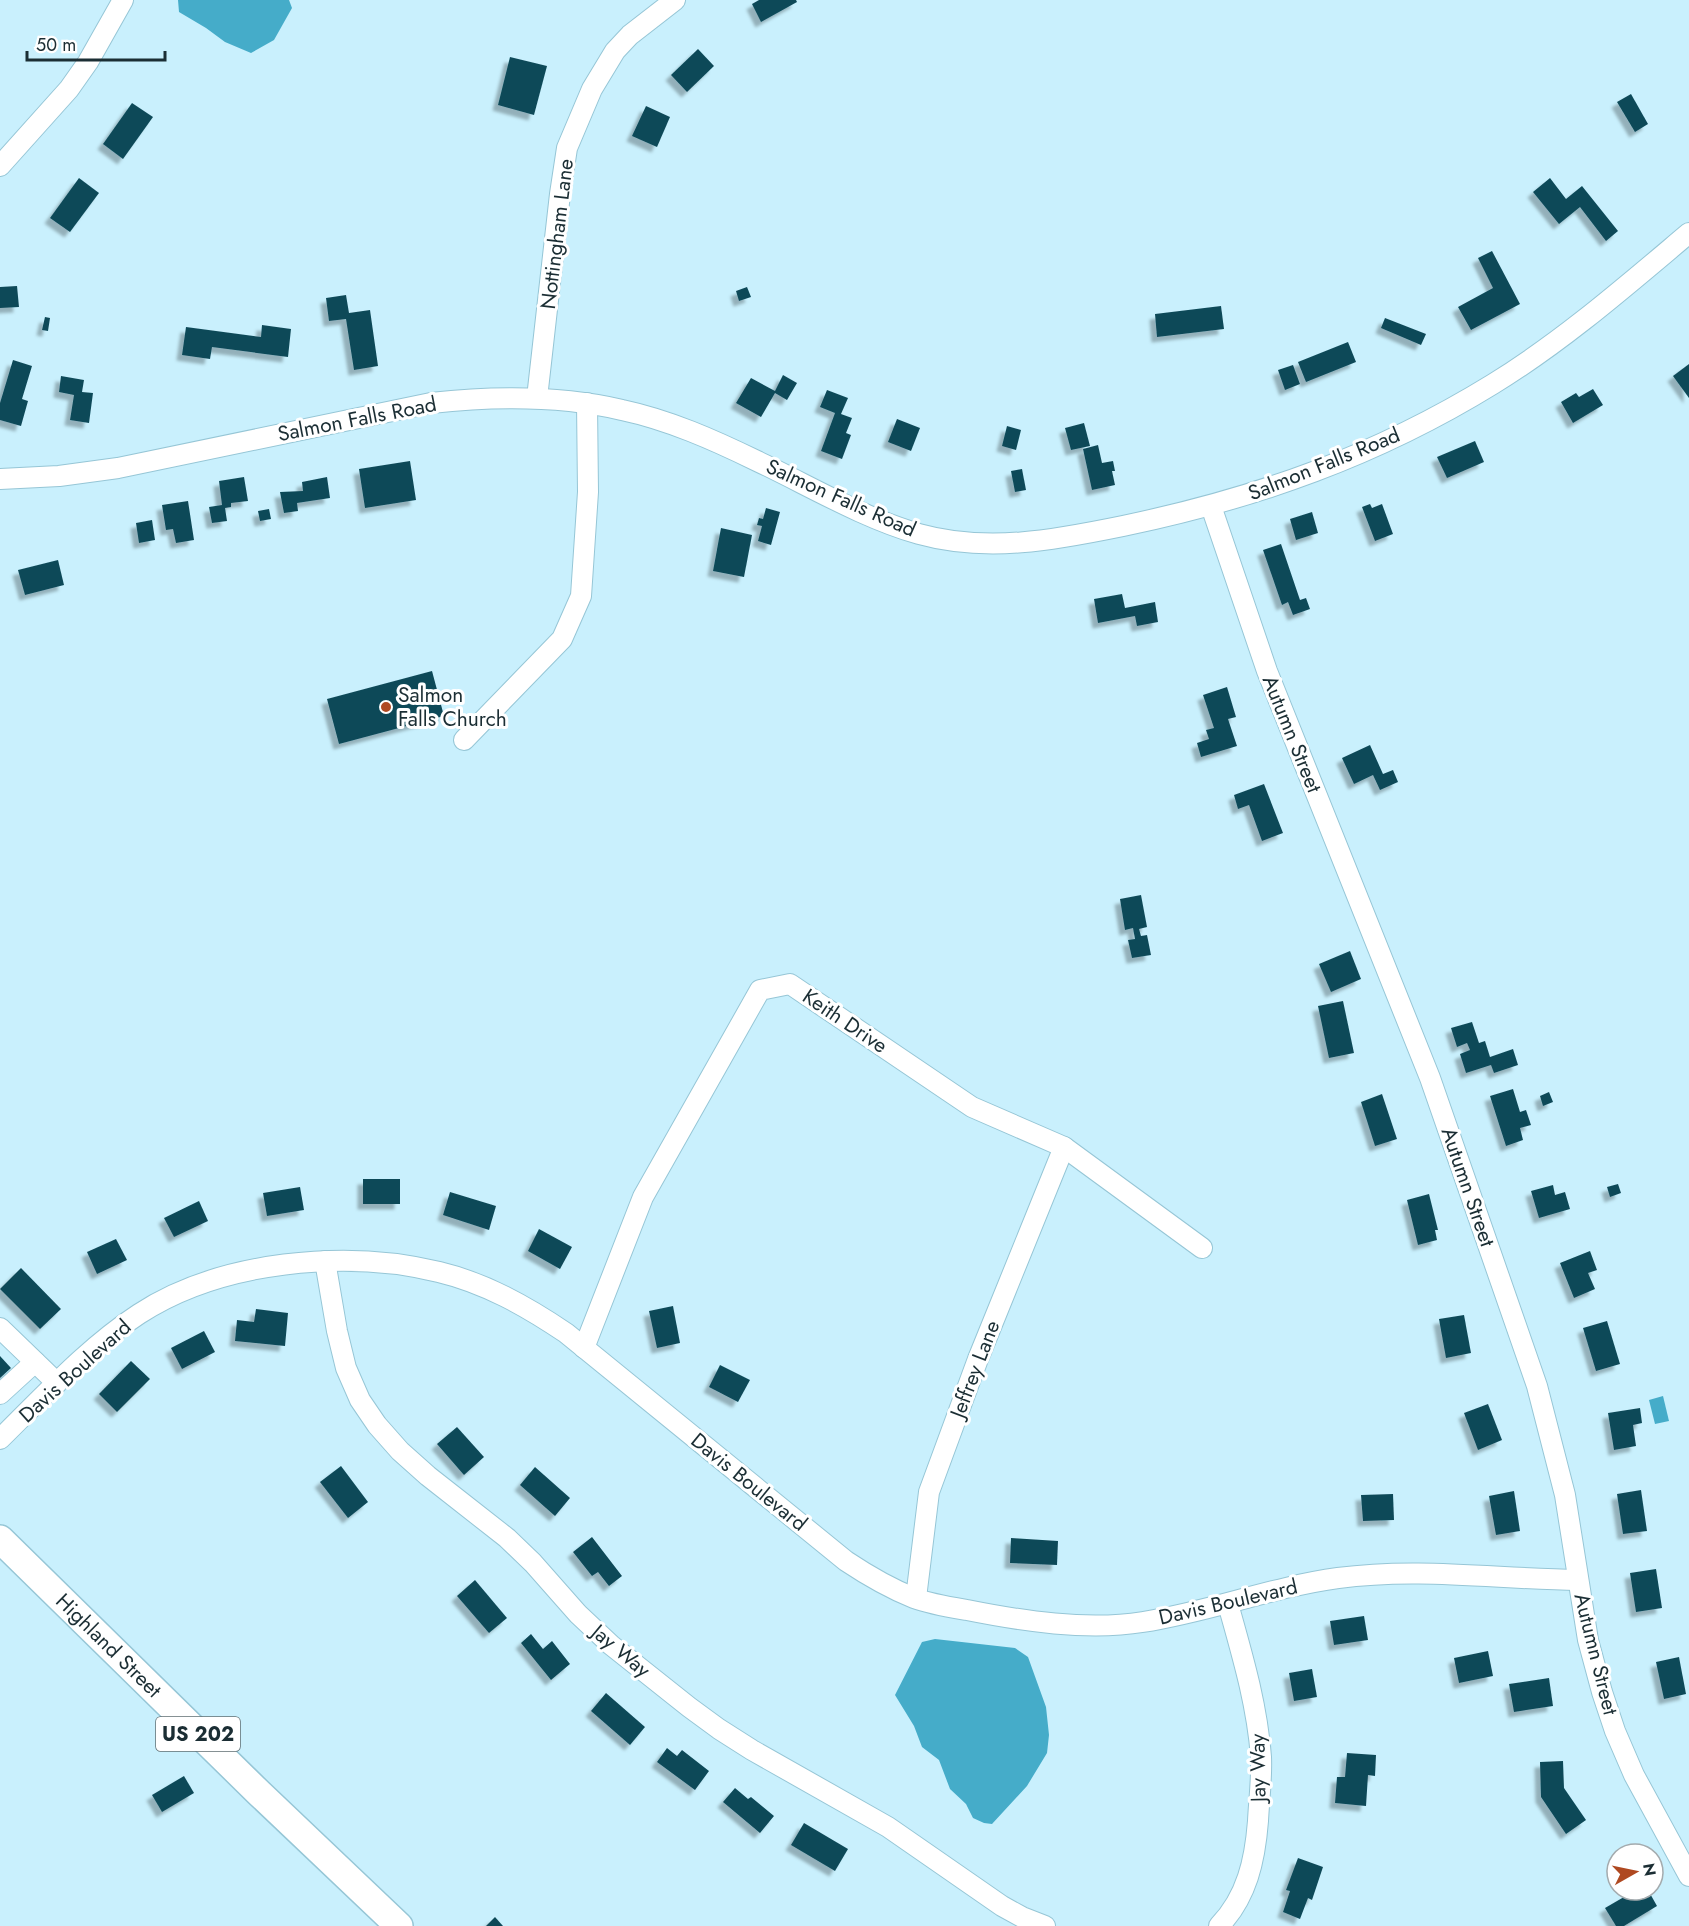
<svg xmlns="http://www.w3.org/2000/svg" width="1689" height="1926" font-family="Jost,sans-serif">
<defs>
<filter id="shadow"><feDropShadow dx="-5.5" dy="5.5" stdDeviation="1.5" flood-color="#0004"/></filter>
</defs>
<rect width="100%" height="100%" fill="#c9f0fd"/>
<g fill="#45acc9">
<polygon points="178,0 289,0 292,8 274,40 251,53 225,42 206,28 179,12"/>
<polygon points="1663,1396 1669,1421 1655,1424 1649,1400"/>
<polygon points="935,1639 1015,1648 1028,1657 1046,1707 1049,1735 1047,1753 1027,1786 992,1824 984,1823 973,1818 966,1804 950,1789 939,1760 922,1747 914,1726 895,1695 922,1642"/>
</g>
<g fill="#114a59" filter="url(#shadow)">
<polygon points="759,0 796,0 797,2 761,22 752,4"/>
<polygon points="698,49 714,66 687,92 671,75"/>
<polygon points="510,57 547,66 534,115 498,105"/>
<polygon points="1631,94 1648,124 1635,132 1617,102"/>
<polygon points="132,103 153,117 123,159 103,144"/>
<polygon points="646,106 670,117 657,147 632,136"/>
<polygon points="79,178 99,193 70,232 50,218"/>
<polygon points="1550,178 1566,199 1582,186 1618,231 1606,241 1580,207 1559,224 1533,192"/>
<polygon points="1492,251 1520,304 1471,330 1458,307 1493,288 1478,258"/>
<polygon points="17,286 19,307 0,308 0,287"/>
<polygon points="747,287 751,297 739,301 736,291"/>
<polygon points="346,295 349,313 370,310 378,366 354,370 346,319 329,321 326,298"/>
<polygon points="1221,306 1224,329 1157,337 1155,314"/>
<polygon points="45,317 50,318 48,331 42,330"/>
<polygon points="1385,318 1426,334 1421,345 1381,328"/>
<polygon points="262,325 291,329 288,357 212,347 210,359 182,355 186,327 261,337"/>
<polygon points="1348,342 1356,362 1306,382 1298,362"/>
<polygon points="13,360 32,366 22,399 28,401 21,426 0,420 0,403"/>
<polygon points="1689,364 1689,398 1673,376"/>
<polygon points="1293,365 1300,384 1285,390 1278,370"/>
<polygon points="783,375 797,383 787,400 775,393 761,417 736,403 751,378 775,391"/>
<polygon points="61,376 84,380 82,392 93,393 89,423 70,420 74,395 59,392"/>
<polygon points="1593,389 1603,405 1573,423 1561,402 1576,393 1579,397"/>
<polygon points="827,390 848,398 841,414 852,418 846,433 851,435 842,459 821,451 835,413 820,407"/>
<polygon points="897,419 920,428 911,451 888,442"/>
<polygon points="1084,423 1090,446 1071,450 1065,428"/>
<polygon points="1007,426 1021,430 1016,450 1002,446"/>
<polygon points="1475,441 1484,462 1447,478 1437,457"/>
<polygon points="1098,445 1102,463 1113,461 1115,471 1112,471 1115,485 1092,490 1083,449"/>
<polygon points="410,461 416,500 365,508 359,469"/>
<polygon points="1022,469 1026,490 1015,492 1011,471"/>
<polygon points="244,477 248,501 231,503 231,507 225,508 227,521 212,523 209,507 222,505 219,481"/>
<polygon points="327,477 330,498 297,503 298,511 284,513 280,492 303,491 302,482"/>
<polygon points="188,501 194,540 176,543 173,529 166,530 162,505"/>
<polygon points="1370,504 1372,508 1382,504 1393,534 1375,541 1362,507"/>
<polygon points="766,508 780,512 771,545 758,541 762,526 757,525 759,518 763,519"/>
<polygon points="269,509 271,519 260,521 258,511"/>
<polygon points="1312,512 1318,533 1296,540 1290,519"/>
<polygon points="152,520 155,540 139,543 136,523"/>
<polygon points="721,528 752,535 744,577 713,571"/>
<polygon points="1281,544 1300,600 1306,598 1310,609 1293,615 1288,602 1282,605 1263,550"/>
<polygon points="58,560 64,585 25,595 18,570"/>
<polygon points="1122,594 1125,608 1155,602 1158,622 1137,626 1135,616 1098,623 1094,599"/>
<polygon points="432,671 444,716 339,744 327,699"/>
<polygon points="1227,687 1236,717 1228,719 1237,746 1201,757 1197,743 1209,739 1206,730 1214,728 1203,695"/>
<polygon points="1370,745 1383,774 1393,770 1398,782 1380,790 1373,775 1354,784 1342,758"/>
<polygon points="1264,784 1283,833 1262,841 1249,805 1238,809 1234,795"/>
<polygon points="1141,895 1147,927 1139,929 1141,936 1147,935 1151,955 1132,958 1128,940 1135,939 1133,928 1125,930 1120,899"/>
<polygon points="1350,951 1361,979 1331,992 1319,964"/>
<polygon points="1343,1001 1354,1053 1329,1058 1318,1006"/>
<polygon points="1472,1022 1479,1043 1485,1041 1490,1057 1513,1049 1518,1065 1494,1073 1491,1065 1466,1073 1460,1054 1470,1050 1467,1043 1457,1047 1451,1028"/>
<polygon points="1513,1089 1520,1112 1526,1110 1531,1125 1520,1128 1523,1140 1506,1146 1490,1096"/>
<polygon points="1549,1092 1553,1102 1543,1106 1540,1096"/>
<polygon points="1382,1094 1397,1139 1375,1146 1361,1102"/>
<rect x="363" y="1179" width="37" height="25"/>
<polygon points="1618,1184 1621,1193 1610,1197 1607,1187"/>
<polygon points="1553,1185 1555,1195 1565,1192 1570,1209 1539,1218 1531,1191"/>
<polygon points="300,1187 304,1210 267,1216 263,1193"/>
<polygon points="450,1192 496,1206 489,1230 443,1215"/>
<polygon points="1429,1194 1438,1230 1435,1230 1437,1240 1418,1245 1407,1200"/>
<polygon points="199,1201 208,1221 174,1237 164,1218"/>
<polygon points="539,1229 572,1247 560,1269 528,1251"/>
<polygon points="116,1239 127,1260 97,1274 87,1252"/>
<polygon points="1590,1251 1597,1270 1588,1273 1595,1289 1574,1298 1560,1263"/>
<polygon points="21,1268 61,1309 40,1329 0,1289"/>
<polygon points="673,1306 680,1343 657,1348 649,1311"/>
<polygon points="256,1309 288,1313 285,1346 235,1341 237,1320 254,1322"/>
<polygon points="1464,1315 1471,1353 1446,1358 1439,1319"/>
<polygon points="1607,1321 1620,1364 1596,1371 1583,1328"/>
<polygon points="204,1331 215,1352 182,1369 171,1348"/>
<polygon points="0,1356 11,1368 0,1378"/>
<polygon points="131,1361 150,1379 117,1412 99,1394"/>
<polygon points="720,1365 750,1380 738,1402 709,1387"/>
<polygon points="1488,1404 1502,1440 1478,1450 1464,1413"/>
<polygon points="1640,1408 1642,1423 1633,1425 1636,1446 1614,1450 1608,1413"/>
<polygon points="457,1427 484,1457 464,1475 437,1444"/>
<polygon points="341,1466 368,1502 348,1518 320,1482"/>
<polygon points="535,1467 570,1498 555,1516 520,1485"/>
<polygon points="1641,1490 1647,1531 1623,1534 1617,1494"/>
<polygon points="1514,1491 1520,1531 1496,1535 1489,1496"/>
<polygon points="1393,1494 1394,1520 1363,1521 1361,1495"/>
<polygon points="592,1537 622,1576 609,1586 598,1572 592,1576 573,1552"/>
<polygon points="1011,1538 1058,1541 1057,1565 1010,1563"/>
<polygon points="1656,1569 1662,1608 1636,1612 1630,1573"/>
<polygon points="475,1580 507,1618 489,1633 457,1596"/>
<polygon points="1364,1616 1368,1640 1334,1645 1330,1621"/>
<polygon points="531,1634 543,1649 552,1641 570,1664 551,1680 521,1643"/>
<polygon points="1488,1651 1493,1676 1459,1683 1454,1658"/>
<polygon points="1679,1657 1686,1694 1664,1699 1656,1662"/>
<polygon points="1312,1669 1317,1697 1294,1701 1289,1673"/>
<polygon points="1549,1678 1553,1706 1514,1712 1509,1684"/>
<polygon points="606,1693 645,1727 630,1745 591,1711"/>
<polygon points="667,1748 677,1756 682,1750 709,1771 695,1790 657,1762"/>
<polygon points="1347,1753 1376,1755 1375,1776 1368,1775 1366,1806 1335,1803 1337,1777 1345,1777"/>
<polygon points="1563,1761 1564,1788 1586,1820 1566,1834 1541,1797 1540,1762"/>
<polygon points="184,1776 194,1793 162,1812 152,1795"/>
<polygon points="735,1788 748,1799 751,1797 774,1816 760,1833 723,1802"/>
<polygon points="804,1823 848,1849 835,1871 791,1845"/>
<polygon points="1298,1858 1323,1867 1312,1900 1308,1898 1300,1919 1283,1912 1290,1891 1286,1890"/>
<polygon points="1636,1890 1648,1890 1657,1906 1624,1926 1616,1926 1605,1908"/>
<polygon points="495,1917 503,1926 486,1926"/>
</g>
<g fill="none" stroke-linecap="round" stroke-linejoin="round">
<defs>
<g id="minor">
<polyline points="0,166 69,89 88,62 123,0"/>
<polyline points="537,398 560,194 567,148 592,89 615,51 630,35 675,0"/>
<path d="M0,479L59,476L118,468L431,403C495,396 559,395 622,410C669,420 714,440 757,461C810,486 863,518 919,534C987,553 1055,540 1123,526C1257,498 1376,456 1493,384C1563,341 1626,286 1689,233"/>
<polyline points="1211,506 1267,671 1430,1078 1537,1386 1565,1495 1588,1640 1602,1692 1615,1731 1634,1775 1689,1876"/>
<polyline points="464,740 562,639 581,596 588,492 587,403"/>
<polyline points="325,1261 337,1331 346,1368 360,1400 377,1425 400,1451 428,1476 507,1538 533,1563 578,1614 611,1645 689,1707 719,1729 752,1750 888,1827 1002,1906 1022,1917 1045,1926"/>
<polyline points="0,1328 57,1383"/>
<polyline points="584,1348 643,1197 760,990 790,984 972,1107 1064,1147 1202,1248"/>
<polyline points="0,1394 35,1362"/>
<path d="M0,1439C44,1396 87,1348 139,1314C220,1261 346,1249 439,1272C485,1283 526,1306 566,1333L846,1561C867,1575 889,1588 914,1598C930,1604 949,1607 967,1610C1022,1621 1087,1631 1143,1622C1209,1612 1272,1587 1338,1578C1418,1567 1497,1579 1578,1580"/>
<polyline points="916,1598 929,1492 978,1359 1064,1147"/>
<path d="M1219,1926C1247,1897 1255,1860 1258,1821C1259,1800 1262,1778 1261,1757C1257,1704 1242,1654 1228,1604"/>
</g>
<g id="highway">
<path id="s1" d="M0,1539L259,1793L399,1926"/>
</g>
</defs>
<use href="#minor" stroke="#96c6d6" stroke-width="22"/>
<use href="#highway" stroke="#96c6d6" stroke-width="30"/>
<use href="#minor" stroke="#fff" stroke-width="20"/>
<use href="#highway" stroke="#fff" stroke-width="27"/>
</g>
<circle fill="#af4921" stroke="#fff" stroke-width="2" cx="386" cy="707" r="6"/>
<g text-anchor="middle" stroke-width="6" stroke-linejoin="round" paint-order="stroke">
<rect fill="#fff" stroke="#5f6d71" stroke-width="1.5" x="156" y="1717" width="84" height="34" rx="4.5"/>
<g font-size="20" font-weight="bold" fill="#1b2e34">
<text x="198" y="1741">US 202</text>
</g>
<g font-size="21" fill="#1b2e34" stroke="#fff">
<text transform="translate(557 234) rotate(-83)" y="7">Nottingham Lane</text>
<text transform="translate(357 419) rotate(-11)" y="7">Salmon Falls Road</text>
<text transform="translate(1324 464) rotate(-22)" y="7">Salmon Falls Road</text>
<text transform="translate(841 498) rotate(24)" y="7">Salmon Falls Road</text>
<text transform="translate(1292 734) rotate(68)" y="7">Autumn Street</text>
<text transform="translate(845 1021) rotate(34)" y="7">Keith Drive</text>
<text transform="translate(1468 1187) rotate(71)" y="7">Autumn Street</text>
<text transform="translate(975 1369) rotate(-69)" y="7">Jeffrey Lane</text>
<text transform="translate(75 1371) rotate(-42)" y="7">Davis Boulevard</text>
<text transform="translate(749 1482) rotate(39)" y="7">Davis Boulevard</text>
<text transform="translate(1228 1602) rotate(-13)" y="7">Davis Boulevard</text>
<text dy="7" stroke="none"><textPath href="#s1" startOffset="152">Highland Street</textPath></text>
<text transform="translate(621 1651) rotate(40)" y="7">Jay Way</text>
<text transform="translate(1596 1654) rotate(76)" y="7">Autumn Street</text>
<text transform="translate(1258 1768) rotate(-91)" y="7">Jay Way</text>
</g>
<g font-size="21" fill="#1b2e34" stroke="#fff" text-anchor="start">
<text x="398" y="702">Salmon<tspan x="398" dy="24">Falls Church</tspan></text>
</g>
</g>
<g transform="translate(1635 1872) rotate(81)"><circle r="28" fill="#ffffff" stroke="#a4abae" stroke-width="1.5"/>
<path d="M0-4.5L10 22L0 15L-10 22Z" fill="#af4921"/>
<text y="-9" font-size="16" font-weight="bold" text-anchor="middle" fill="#1b2e34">N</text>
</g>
<path d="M27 51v9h138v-9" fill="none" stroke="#1b2e34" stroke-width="3"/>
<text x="36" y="51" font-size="18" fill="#1b2e34" stroke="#ffffff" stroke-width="4.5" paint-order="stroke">50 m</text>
</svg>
